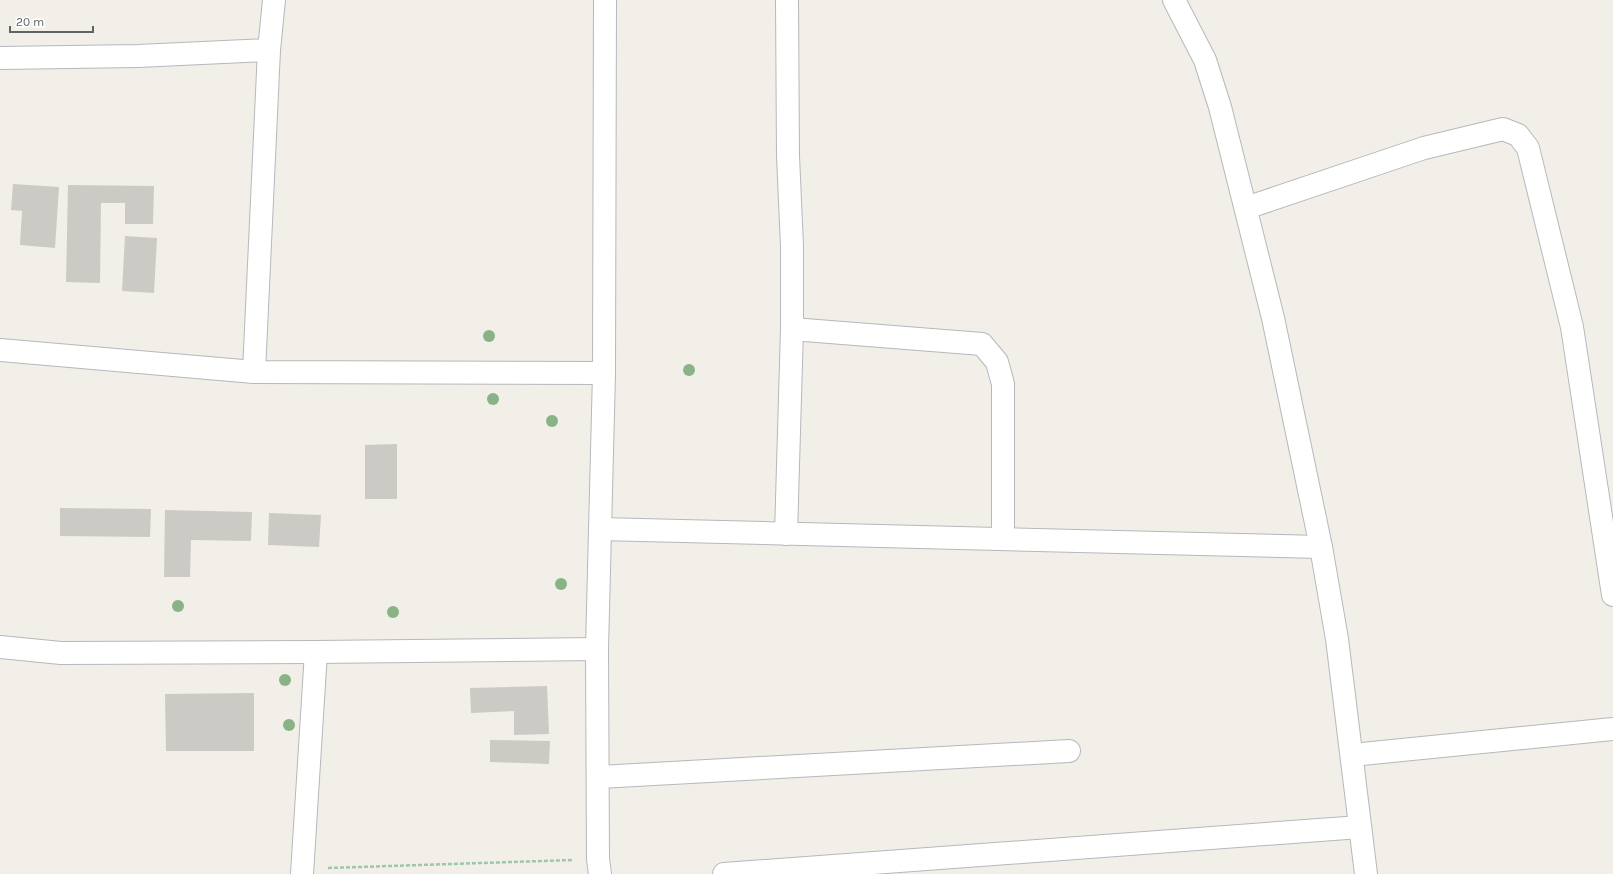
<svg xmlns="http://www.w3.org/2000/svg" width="1613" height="874" font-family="Karla,sans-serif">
<rect width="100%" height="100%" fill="#f1efe8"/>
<g fill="#cccac5">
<polygon points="13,184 59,187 55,248 20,245 22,211 11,210"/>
<polygon points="68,185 154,186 153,224 125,224 125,203 101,203 100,283 66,282"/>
<polygon points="125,236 157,238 154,293 122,291"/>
<polygon points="397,444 397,499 365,499 365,445"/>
<polygon points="60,508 151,509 150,537 60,536"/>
<polygon points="165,510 252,512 251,541 191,540 190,577 164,577"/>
<polygon points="269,513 321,515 319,547 268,545"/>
<polygon points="547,686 549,734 514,735 514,711 471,713 470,688"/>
<polygon points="254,693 254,751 166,751 165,694"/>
<polygon points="490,740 550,741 549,764 490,762"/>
</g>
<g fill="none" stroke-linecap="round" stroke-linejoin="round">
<defs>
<g id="minor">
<polyline points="0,58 138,56 269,50"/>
<polyline points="1246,208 1424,148 1503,129 1518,135 1528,148 1572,327 1613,595"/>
<polyline points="792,329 982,344 997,362 1003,384 1003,539"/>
<polyline points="0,350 254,372 604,373"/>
<polyline points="254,372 269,50 274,0"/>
<polyline points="600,529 1321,547"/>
<polyline points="786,534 792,329 792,246 788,156 787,0"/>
<polyline points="0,647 61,653 316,652 597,649"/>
<polyline points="599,777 1069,751"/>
<polyline points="302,874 316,652"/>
<polyline points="600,874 598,859 597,649 604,373 605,0"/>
<polyline points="724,874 1360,827"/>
</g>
<g id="tertiary">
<polyline points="1174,0 1205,60 1220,107 1273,318 1321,547 1337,639 1366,874"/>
<polyline points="1352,755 1613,729"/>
</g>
</defs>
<use href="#minor" stroke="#b5b8bc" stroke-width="24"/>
<use href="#tertiary" stroke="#b5b8bc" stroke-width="24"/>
<polyline stroke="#9cc7a9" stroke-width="2.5" stroke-dasharray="4 2" stroke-linecap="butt" points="328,868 573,860"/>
<use href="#minor" stroke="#fff" stroke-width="22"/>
<use href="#tertiary" stroke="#fff" stroke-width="22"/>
</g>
<g fill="#89b387">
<circle cx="489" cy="336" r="6"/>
<circle cx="689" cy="370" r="6"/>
<circle cx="493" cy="399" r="6"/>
<circle cx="552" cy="421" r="6"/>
<circle cx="561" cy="584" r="6"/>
<circle cx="178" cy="606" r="6"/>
<circle cx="393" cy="612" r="6"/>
<circle cx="285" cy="680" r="6"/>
<circle cx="289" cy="725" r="6"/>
</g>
<path d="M10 26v6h83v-6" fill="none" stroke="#5f6368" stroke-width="2"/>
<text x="16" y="26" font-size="12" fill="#5f6368" stroke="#ffffff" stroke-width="3" paint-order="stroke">20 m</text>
</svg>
